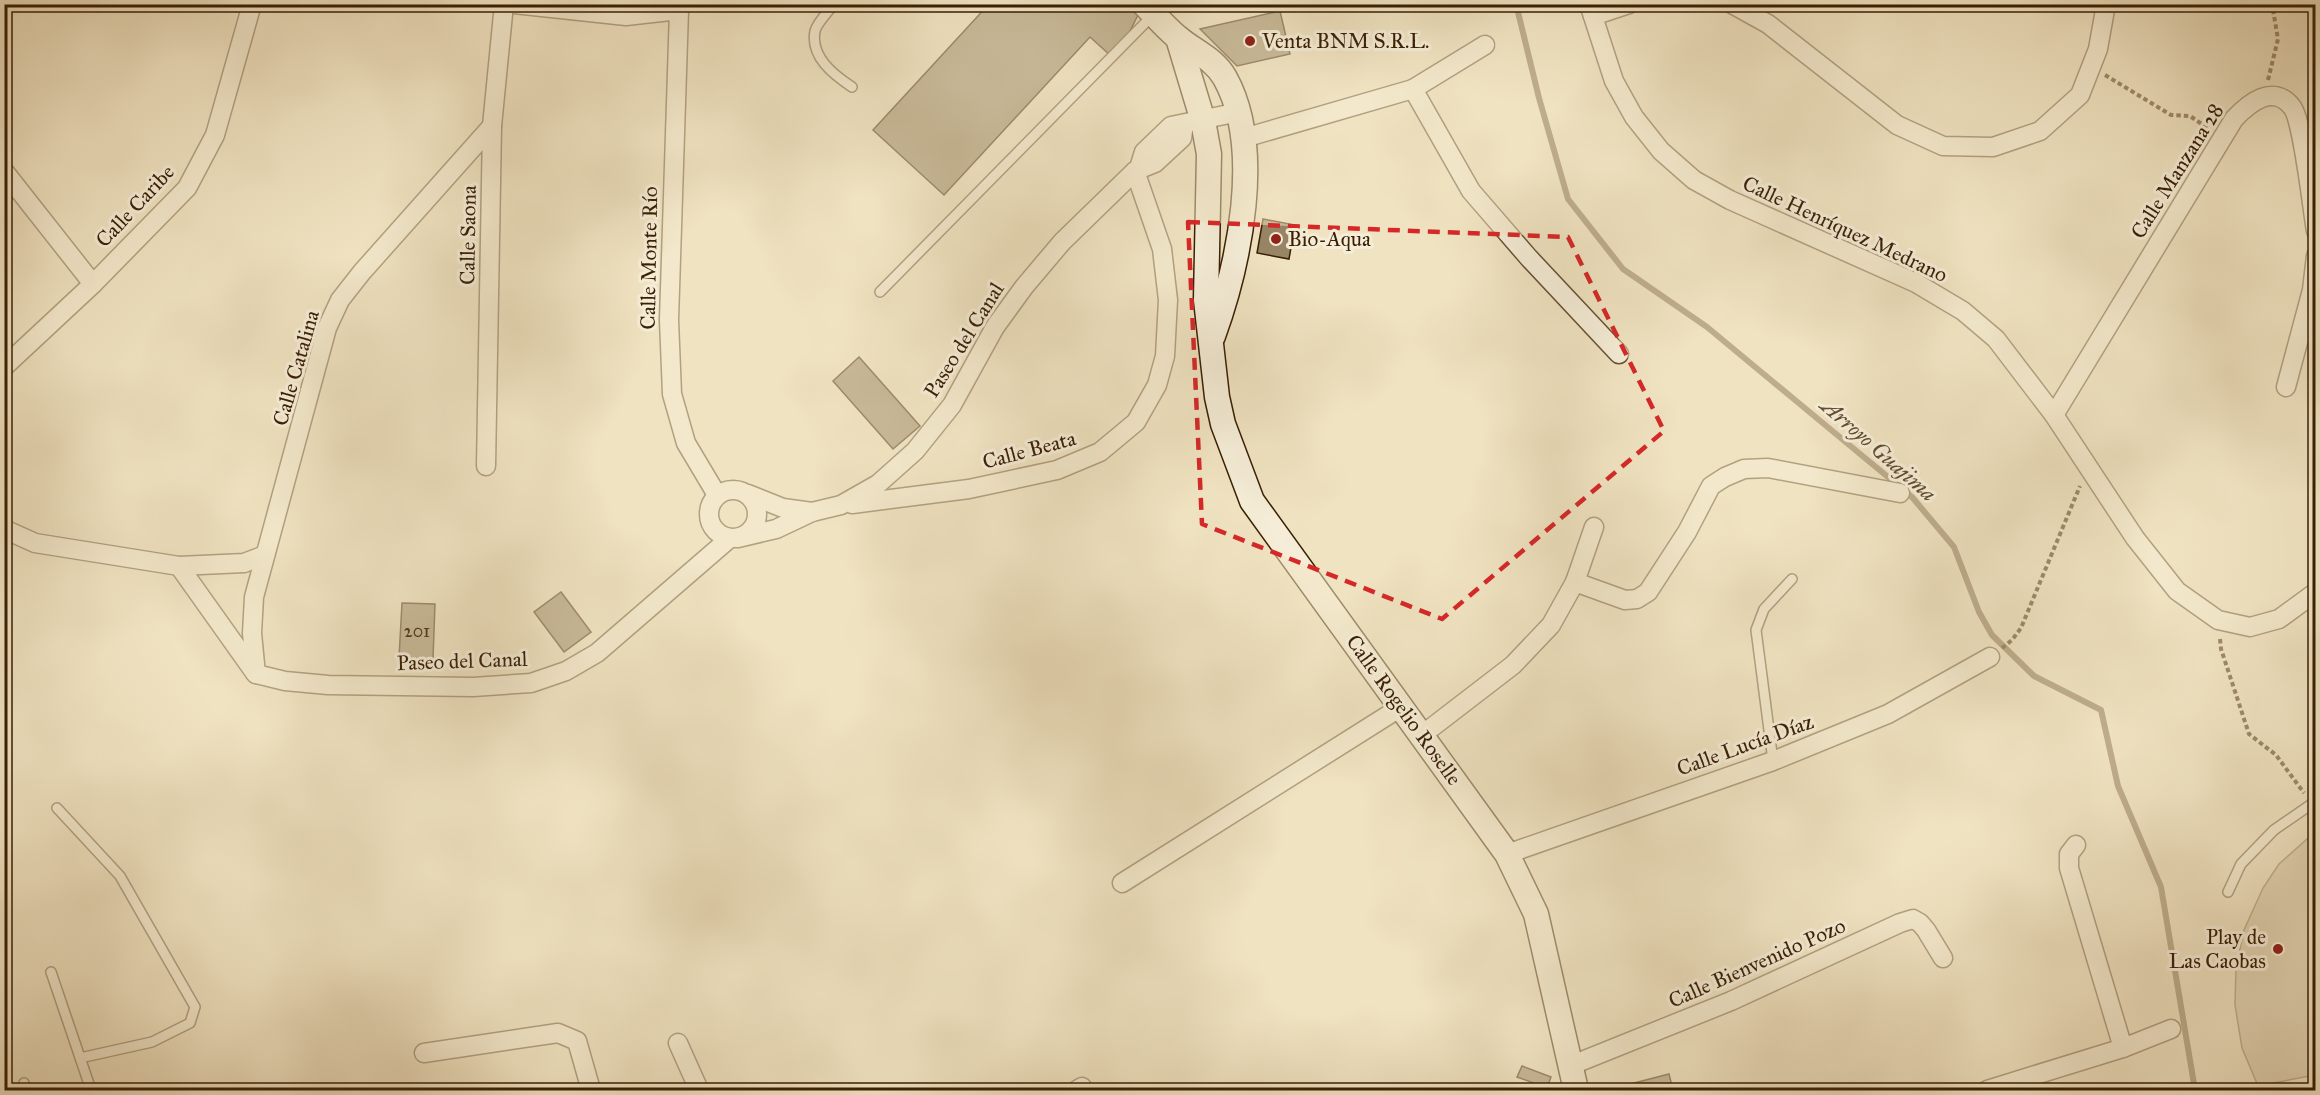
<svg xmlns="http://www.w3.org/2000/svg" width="2320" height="1095" font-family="'IM FELL Great Primer',serif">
<rect width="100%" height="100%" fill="#f0e3c1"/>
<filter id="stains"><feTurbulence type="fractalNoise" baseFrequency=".00333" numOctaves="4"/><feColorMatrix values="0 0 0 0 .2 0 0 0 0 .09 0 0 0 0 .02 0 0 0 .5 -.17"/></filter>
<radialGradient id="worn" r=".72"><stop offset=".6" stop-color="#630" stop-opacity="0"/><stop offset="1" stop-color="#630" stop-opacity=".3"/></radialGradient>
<polygon fill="#d1c2a1" stroke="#857052" stroke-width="1.5" points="2315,832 2315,1075 2258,1086 2242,1048 2235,1005 2236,968 2244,930 2263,888 2279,864"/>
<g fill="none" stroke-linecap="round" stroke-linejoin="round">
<polyline stroke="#826c4f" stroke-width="6" points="1516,4 1539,98 1568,199 1623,269 1707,327 1912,497 1954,547 1979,612 1992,635 2034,676 2101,710 2118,786 2161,887 2195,1090"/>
</g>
<g fill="#988566" stroke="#391f04" stroke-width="1.5">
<polygon points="989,4 1126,4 1138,15 1125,41 1111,56 1090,37 944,195 873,130"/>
<polygon points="1280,11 1290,54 1237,66 1200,29"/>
<polygon points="1263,219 1295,225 1289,259 1257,253"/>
<polygon points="859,357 920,426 893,449 833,381"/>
<polygon points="561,592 591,632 564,652 534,612"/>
<polygon points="402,603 435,604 433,659 399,658"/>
<polygon points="1522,1066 1551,1077 1547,1088 1517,1077"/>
<polygon points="1669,1074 1673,1090 1611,1089"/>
</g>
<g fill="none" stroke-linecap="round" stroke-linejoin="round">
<defs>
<g id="lane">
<path d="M834,4C828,12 817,23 815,31C810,57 834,75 852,87"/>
<polyline points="880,292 1152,16"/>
<polyline points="1773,761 1756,630 1764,609 1792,579"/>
<polyline points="57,808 120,876 195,1007 190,1023 152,1042 80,1058"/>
<polyline points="2228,892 2241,864 2274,830 2316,801"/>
<polyline points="51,972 91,1090"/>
<polyline points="24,1083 26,1090"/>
</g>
<g id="street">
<polyline points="514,4 626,16 679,10"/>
<polyline points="682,4 679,10 669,320 672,394 686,443 717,495"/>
<polyline points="1589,4 1614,81 1634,117 1661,151 1694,180 1730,200 1916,283 1963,311 1996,339 2054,415 2135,538 2177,591 2218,620 2250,627 2279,619 2316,592"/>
<polyline points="1732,4 1768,24 1897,125 1943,146 1993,147 2040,131 2080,95 2098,49 2106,4"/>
<polyline points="1593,16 1629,4"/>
<polyline points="1413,89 1485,45"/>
<polyline points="1244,138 1413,89 1471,191 1529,258 1619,354"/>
<polyline points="1139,168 1144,152 1171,126 1239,112"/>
<polyline points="4,171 93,284"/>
<polyline points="4,367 93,284 187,188 215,135 252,4"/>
<polyline points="2286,387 2312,290 2316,256"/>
<path d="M2054,415L2234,119C2249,103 2273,83 2292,107C2303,121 2312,208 2316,231"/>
<polyline points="486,466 492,126 504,4"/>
<circle cx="733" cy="514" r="24"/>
<polyline points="748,494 783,508 812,512"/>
<polyline points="852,504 969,489 1057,470 1100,452 1136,422 1157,385 1165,356 1168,300 1162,249 1135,171"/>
<polyline points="4,529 35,543 179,566 244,563 265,555"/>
<polyline points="738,538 776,529 812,512 841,505 878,484 915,451 952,405 995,327 1024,287 1062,242 1135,171 1155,163 1182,138 1184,124"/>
<polyline points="179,566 255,673"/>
<polyline points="1575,582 1625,600 1637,599 1648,592 1687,532 1711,486 1725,477 1744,469 1768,468 1900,493"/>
<polyline points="256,674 252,633 254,597 327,328 340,300 362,272 492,126"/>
<polyline points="256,674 285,681 328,685 473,687 531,683 566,671 597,653 730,538"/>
<polyline points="1422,735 1513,665 1551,625 1575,582 1594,527"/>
<polyline points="2076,845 2069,854 2069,868 2123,1048"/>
<polyline points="1507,854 1773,761 1888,714 1990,657"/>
<polyline points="1122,883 1401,707"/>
<polyline points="678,1043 699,1090"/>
<polyline points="424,1053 558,1033 577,1041 591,1090"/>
<polyline points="1572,1065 1731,1001 1900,923 1913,919 1920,923 1926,930 1943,958"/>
<polyline points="1077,1090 1082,1087"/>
<polyline points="1987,1090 2123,1048 2171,1029"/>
</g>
<g id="secondary">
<path d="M1144,4C1155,15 1165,27 1177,37C1193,51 1214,58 1225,78C1264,148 1239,264 1213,336"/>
<polyline points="1178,38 1203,121 1209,154 1206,300 1217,397 1223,424 1252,501 1507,854 1536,914 1576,1090"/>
</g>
</defs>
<use href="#lane" stroke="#675033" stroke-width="12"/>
<use href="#street" stroke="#675033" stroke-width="21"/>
<use href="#secondary" stroke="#391f04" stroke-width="27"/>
<g stroke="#391f04" stroke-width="4" stroke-dasharray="4.5 3" stroke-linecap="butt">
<polyline points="2105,75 2171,115 2190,116 2209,129"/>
<polyline points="2268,80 2278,39 2272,4"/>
<polyline points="2220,639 2221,649 2249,734 2276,755 2304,793"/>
<polyline points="2002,648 2012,640 2021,628 2080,486"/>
</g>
<use href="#lane" stroke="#f5edd7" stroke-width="9"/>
<use href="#street" stroke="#f5edd7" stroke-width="18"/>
<use href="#secondary" stroke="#f5edd7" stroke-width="24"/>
</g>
<path d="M0 0H2320V1095H0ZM1188,222L1568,237L1664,431L1442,619L1202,524Z" fill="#f0e3c1" fill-opacity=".55" fill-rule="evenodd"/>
<path fill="none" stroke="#d62828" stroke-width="4.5" stroke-dasharray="12 8" stroke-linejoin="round" d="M1188,222L1568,237L1664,431L1442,619L1202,524Z"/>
<g fill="#8f2418" stroke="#f5edd7" stroke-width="2">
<circle cx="1250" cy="41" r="6"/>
<circle cx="1276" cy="239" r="6"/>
<circle cx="2278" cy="949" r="6"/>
</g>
<g text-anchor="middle" stroke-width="6" stroke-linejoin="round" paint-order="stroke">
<g font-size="18" fill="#51381c">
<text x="417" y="637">201</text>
</g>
<g font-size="21" fill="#391f04" stroke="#f5edd7" text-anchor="start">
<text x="1262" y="48">Venta BNM S.R.L.</text>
<text x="1288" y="246">Bio-Aqua</text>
<text x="2266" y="944" text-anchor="end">Play de<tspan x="2266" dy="24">Las Caobas</tspan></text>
</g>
<g font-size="21" fill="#391f04" stroke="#f5edd7">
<text transform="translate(2177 171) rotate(-58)" y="7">Calle Manzana 28</text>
<text transform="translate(135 206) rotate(-47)" y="7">Calle Caribe</text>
<text transform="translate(1845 229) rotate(25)" y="7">Calle Henríquez Medrano</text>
<text transform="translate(468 235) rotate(-89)" y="7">Calle Saona</text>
<text transform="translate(649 258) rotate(-89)" y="7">Calle Monte Río</text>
<text transform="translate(964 340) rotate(-58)" y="7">Paseo del Canal</text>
<text transform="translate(296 368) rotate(-74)" y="7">Calle Catalina</text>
<text transform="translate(1029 450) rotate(-15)" y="7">Calle Beata</text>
<text transform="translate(462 661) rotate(-2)" y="7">Paseo del Canal</text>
<text transform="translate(1404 710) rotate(54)" y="7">Calle Rogelio Roselle</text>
<text transform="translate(1745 745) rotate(-20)" y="7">Calle Lucía Díaz</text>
<text transform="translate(1757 963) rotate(-24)" y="7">Calle Bienvenido Pozo</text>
</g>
<g font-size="22" font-style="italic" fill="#634c30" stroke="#f5edd7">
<text transform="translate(1879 449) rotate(41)" y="8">Arroyo Guajima</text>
</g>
</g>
<rect width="2320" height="1095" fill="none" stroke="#f0e3c1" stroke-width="24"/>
<rect x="6" y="6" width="2308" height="1083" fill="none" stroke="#391f04" stroke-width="3"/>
<rect x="12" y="12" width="2296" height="1071" fill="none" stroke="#391f04" stroke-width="1.5"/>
<rect width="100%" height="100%" filter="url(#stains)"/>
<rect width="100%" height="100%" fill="url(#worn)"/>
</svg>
